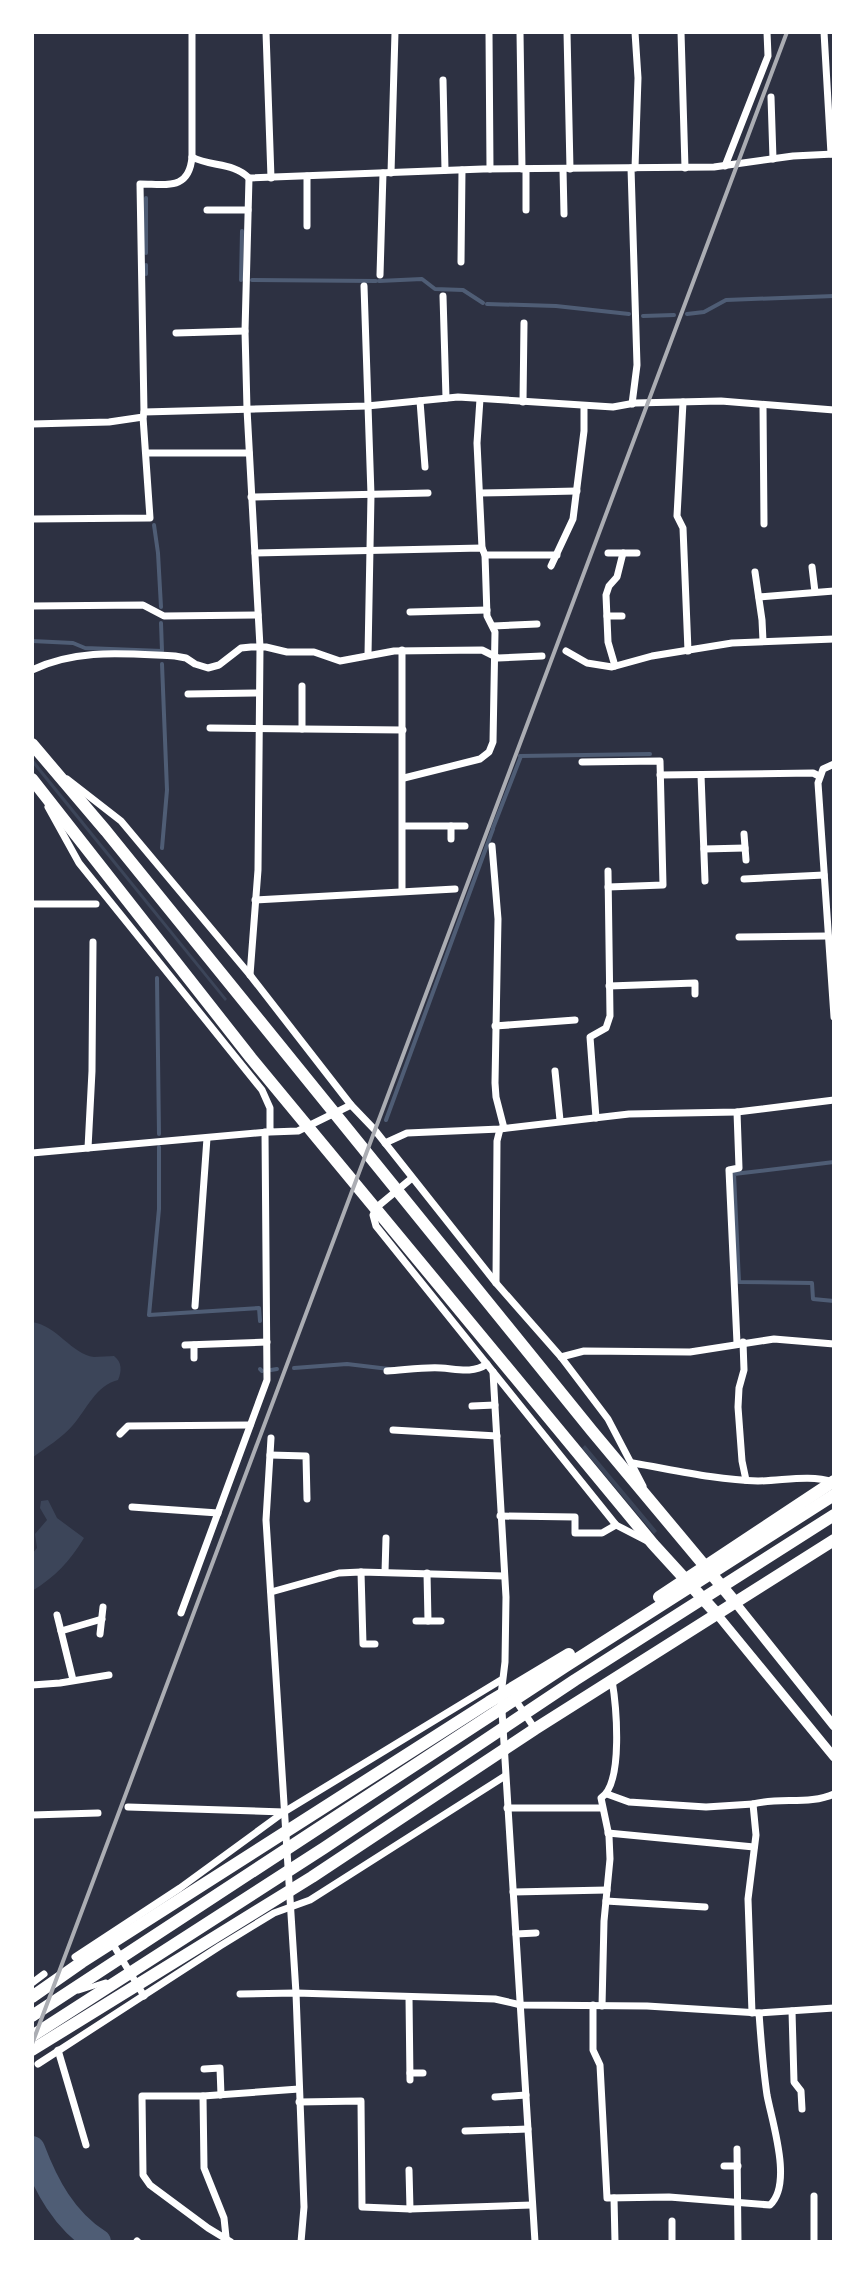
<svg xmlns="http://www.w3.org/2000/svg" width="866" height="2274" font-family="'Times New Roman',serif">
<rect width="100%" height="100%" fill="#2d3142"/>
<g fill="#3c4559">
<polygon points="32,758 227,999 225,1001 32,763"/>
<path d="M32,1322C58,1326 71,1354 94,1357C100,1357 108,1356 114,1356C122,1362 122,1371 118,1380C96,1385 87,1409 73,1425C62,1438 45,1448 32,1458Z"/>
<polygon points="585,1445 657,1531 654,1534 582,1448"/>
<path d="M48,1500L57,1518L84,1538C70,1561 55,1577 32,1591V1554L37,1548L35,1534L47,1520L40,1508L41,1501Z"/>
</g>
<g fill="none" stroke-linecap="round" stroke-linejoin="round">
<g stroke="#4f5d75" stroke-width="4">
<polyline points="146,198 146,253"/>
<polyline points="146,274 146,265"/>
<polyline points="241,280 242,231"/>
<polyline points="252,280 376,281"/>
<polyline points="379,281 422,279 435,289 463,290 483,303"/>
<polyline points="487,304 556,306 629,314"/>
<polyline points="687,314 704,312 726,300 834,296"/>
<polyline points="643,316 674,315"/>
<polyline points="154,525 158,553 161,607"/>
<polyline points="32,641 73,643 85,648 162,651 161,623"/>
<polyline points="520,756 650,754"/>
<polyline points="493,828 521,756"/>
<polyline points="162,848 167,790 162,664"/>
<polyline points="157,978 159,1134"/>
<polyline points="386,1120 493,829"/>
<polyline points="159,1147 159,1209 149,1315 259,1308 260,1321"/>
<polyline points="834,1162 734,1174 739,1282 812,1283 813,1299 834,1301"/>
<polyline points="294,1368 347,1364 389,1369"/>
<polyline points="260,1369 262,1371"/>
<polyline points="271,1370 277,1369"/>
</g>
<path stroke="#4f5d75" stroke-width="26" d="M32,2149C46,2186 64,2220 98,2242"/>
<polyline stroke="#fff" stroke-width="5" points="78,1991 106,1982"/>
<g stroke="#fff" stroke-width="7">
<polyline points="266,32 271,178"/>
<polyline points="489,32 490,169"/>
<polyline points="520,32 522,169"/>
<polyline points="567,32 570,169"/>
<polyline points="635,32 638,78 635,168"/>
<polyline points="681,32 685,168"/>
<polyline points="824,32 831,154"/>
<polyline points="443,80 445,170"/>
<polyline points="771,97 773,159"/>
<path d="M192,157C211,167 233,162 249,178L483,169L714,167L793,156L834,154"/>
<polyline points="725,166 768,56 767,32"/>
<polyline points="631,168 637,365 632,404"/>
<polyline points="526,169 526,210"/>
<polyline points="563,169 564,214"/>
<polyline points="391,173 395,32"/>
<polyline points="307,176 307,226"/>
<polyline points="249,178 245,331 247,409 260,647 258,870 250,975"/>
<polyline points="207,210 248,210"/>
<polyline points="461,262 462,170"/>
<polyline points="380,275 383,173"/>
<polyline points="364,286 371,495 368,655"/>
<polyline points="443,296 446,398"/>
<polyline points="176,333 245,331"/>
<polyline points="480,399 477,443 482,548"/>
<polyline points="420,401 425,467"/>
<polyline points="523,402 524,323"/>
<polyline points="683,402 677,516 683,528 688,651"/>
<polyline points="763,405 764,524"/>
<path d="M144,412L140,184C166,184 189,191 192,157V32"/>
<polyline points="32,424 109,422 143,417 144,412 367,406 458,397 613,407 635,403 721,401 834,410"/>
<polyline points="147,453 249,453"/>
<polyline points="480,493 577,491"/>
<polyline points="251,497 428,493"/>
<polyline points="32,519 150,518 143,417"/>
<polyline points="255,553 482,548 485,555 557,555"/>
<polyline points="608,553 637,553"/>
<polyline points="551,566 573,519 584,431 584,406"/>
<polyline points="812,567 815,592"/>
<polyline points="755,572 762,620 763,641"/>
<polyline points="759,597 834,591"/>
<polyline points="32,606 143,605 164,616 258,615"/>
<polyline points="410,612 487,610"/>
<polyline points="607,616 622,616"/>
<polyline points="493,626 537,624"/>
<polyline points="566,651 587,663 612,667 652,656 732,643 834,639"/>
<polyline points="615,666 608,642 606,595 609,586 617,577 623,553"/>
<path d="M32,670C78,648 126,654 175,656L186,658L195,664L208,668L219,665L241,648L251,647H266L287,652H314L340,661L394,651L482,650L498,658L542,656"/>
<polyline points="302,686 302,729"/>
<polyline points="188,694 259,693"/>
<polyline points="210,728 403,730"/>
<polyline points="582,762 660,761 663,885 608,887"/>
<polyline points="834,764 823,769 818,783 834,1017"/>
<polyline points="660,775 813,773 819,776"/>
<polyline points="701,775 705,881"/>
<polyline points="404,778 480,759 489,752 493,742 495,632 487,616 485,555"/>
<polyline points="67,779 121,821 250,975 351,1105 374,1129 496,1283 561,1357 608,1419 643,1486"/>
<polyline points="48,807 79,863 262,1090 270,1108 270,1132 298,1131 351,1105"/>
<polyline points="403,826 465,826"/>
<polyline points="744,834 746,860"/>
<polyline points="451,839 451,826"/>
<polyline points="492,846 498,919 495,1083 496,1097 504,1128"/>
<polyline points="704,849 745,848"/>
<polyline points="744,879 824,875"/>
<polyline points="402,890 402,650"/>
<polyline points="255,900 455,889"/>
<polyline points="32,904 96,904"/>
<polyline points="739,937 828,936"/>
<polyline points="609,986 695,983 695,994"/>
<polyline points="495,1026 575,1020"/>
<polyline points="555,1071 560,1120"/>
<polyline points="737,1112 739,1168 729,1170 737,1343"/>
<polyline points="596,1118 590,1037 606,1028 610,1016 608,871"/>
<polyline points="385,1143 407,1133 500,1129 629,1114 737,1112 834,1100"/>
<polyline points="88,1148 92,1071 93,942"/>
<polyline points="32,1153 268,1132"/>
<polyline points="412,1178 377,1207 373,1215 376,1226 616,1525 647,1541"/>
<polyline points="496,1283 497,1141 500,1129"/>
<polyline points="195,1306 207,1138"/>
<polyline points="743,1342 744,1370 739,1388 738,1407 742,1461 746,1480"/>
<polyline points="185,1345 267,1342"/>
<polyline points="194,1345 194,1358"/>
<polyline points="561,1357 584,1351 690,1352 774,1339 834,1344"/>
<path d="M387,1371C405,1370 423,1367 441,1368C457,1369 472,1374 487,1364"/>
<polyline points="493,1372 506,1597 505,1662 501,1695 535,2242"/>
<polyline points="472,1406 495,1405"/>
<polyline points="393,1430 497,1436"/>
<polyline points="120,1434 128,1426 250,1425"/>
<polyline points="271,1438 266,1520 296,1993 304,2207 301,2242"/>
<polyline points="270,1455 306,1456 307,1499"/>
<path d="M633,1463C674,1470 717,1480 758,1481C783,1481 809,1474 833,1482"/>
<polyline points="132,1507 218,1513"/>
<polyline points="500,1516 575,1517 575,1533 602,1533 616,1525"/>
<polyline points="361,1572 363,1644 375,1644"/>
<polyline points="385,1572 386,1538"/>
<polyline points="427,1573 428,1621"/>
<polyline points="271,1592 339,1573 361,1572 504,1576"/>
<polyline points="181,1613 267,1380 265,1132"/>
<polyline points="57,1615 73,1680"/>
<polyline points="416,1621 441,1621"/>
<polyline points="61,1631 102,1619"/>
<polyline points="100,1634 103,1607"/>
<polyline points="32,1685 60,1683 109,1675"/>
<polyline points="514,1698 535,1729"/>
<polyline points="607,1794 629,1802 706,1807 753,1804"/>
<polyline points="128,1807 284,1812"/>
<polyline points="507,1808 602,1808"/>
<polyline points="32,1815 98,1813"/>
<polyline points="608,1833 754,1847"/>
<polyline points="513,1892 607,1890"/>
<polyline points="606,1901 705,1907"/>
<polyline points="516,1934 536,1933"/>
<polyline points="111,1941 144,1996"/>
<polyline points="75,1957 180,1888 284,1812 501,1680"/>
<polyline points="32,1983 44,1974"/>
<polyline points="240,1994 296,1993 495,1999 521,2005 647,2006 759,2013 834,2008"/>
<polyline points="409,1997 410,2080"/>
<path d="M593,2005V2050L600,2065L607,2198L669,2197L770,2205C793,2184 772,2122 767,2095C763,2068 761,2041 759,2013"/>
<path d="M602,2006L604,1921L610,1859L609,1836L601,1798C624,1783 616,1704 612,1680"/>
<polyline points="792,2011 794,2082 801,2091 802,2109"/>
<path d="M752,2013L748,1899L756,1835L753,1804C779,1797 810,1805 834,1794"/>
<polyline points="58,2050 86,2145"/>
<polyline points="38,2064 220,1946 274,1913 310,1900 505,1776"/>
<polyline points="204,2069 220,2068 221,2095"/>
<polyline points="410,2073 423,2073"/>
<polyline points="203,2096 204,2168 224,2218 226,2237"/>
<polyline points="495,2097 526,2095"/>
<polyline points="299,2102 361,2101 362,2207 410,2209 532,2205"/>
<polyline points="465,2131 528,2129"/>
<polyline points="737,2149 738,2242"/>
<polyline points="724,2166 738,2166"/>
<polyline points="409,2170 410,2209"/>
<polyline points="814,2196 814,2242"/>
<polyline points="614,2198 615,2242"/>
<polyline points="137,2241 138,2242"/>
<polyline points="231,2242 208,2228 150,2185 143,2175 142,2096 203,2096 299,2089"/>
<polyline points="672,2242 672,2221"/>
</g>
<g stroke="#fff" stroke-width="9">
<polyline points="734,1601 834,1726"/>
<polyline points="716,1613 834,1757"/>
</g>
<g stroke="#fff" stroke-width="12">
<polyline points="32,744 106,831 592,1431 734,1601"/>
<polyline points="32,779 251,1058 653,1544 716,1613"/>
<polyline points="659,1597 834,1481"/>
<polyline points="32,1997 82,1962 489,1702 569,1654"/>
<polyline points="32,2016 566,1666 834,1495"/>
<polyline points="32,2036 324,1848 575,1680 834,1515"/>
<polyline points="32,2050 312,1877 535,1729 834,1540"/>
</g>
<polyline stroke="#abadb3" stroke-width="4" points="32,2044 787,32"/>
</g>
<rect width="866" height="2274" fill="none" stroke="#ffffff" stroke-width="68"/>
</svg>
